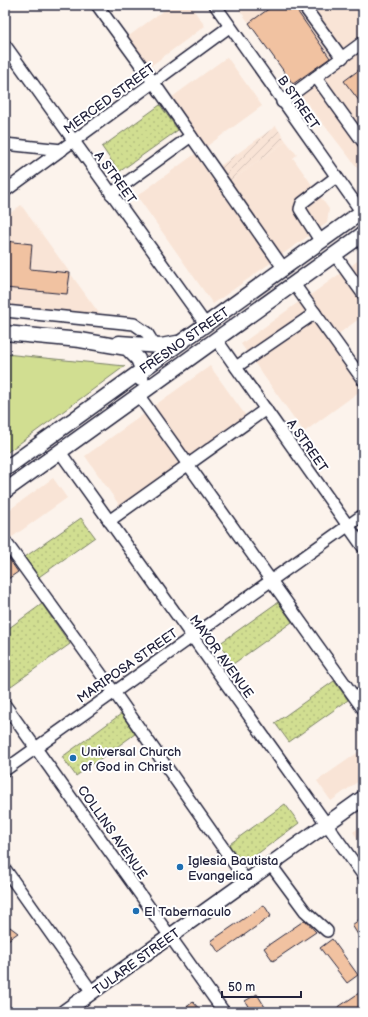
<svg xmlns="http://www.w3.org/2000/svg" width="368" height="1017" font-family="'Balsamiq Sans',sans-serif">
<defs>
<pattern id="industrial-furrows" width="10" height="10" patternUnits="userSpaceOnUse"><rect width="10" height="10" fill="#f9e4d6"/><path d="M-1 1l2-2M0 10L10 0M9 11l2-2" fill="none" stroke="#d5c3b9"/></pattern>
<pattern id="grass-dots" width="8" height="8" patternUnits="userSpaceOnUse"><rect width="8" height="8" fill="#d1de91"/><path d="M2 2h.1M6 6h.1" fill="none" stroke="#b3be7e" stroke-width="1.8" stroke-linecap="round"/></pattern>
</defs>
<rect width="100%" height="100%" fill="#fcf3ec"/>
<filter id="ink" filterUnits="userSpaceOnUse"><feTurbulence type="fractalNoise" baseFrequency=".025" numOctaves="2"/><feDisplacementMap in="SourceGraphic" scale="8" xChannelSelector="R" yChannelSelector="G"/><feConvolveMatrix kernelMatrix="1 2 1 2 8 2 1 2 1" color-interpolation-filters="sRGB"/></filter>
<g filter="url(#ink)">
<g fill="#f9e4d6">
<polygon points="171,5 190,5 205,26 148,68 126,38"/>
<polygon points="236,5 363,5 363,175 300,94"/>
<polygon points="227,57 262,106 203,149 168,100"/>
<polygon points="286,141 297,155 293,158 329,209 327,223 280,256 228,183"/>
<polygon points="195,154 272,262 213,304 137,196"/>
<polygon points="21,205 101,316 5,307 5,217"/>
<polygon points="363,257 363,316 337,335 309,296"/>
<polygon points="300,301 363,389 304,432 241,344"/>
<polygon points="210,366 248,419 189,461 151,408"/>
<polygon points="144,414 181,467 122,509 85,456"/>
<polygon points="53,478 67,498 8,540 5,535 5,513"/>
<polygon points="363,749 363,778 331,801 317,781"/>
<polygon points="363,825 363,846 353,832"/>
</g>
<polygon fill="url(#industrial-furrows)" points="276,126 286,141 228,183 217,168"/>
<g fill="url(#grass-dots)" stroke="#7a8066">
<polygon points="160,105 178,130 119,172 102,147"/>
<polygon points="81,518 95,537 36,579 22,559"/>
<polygon points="278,602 292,622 233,664 219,644"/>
<polygon points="42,604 70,644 11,686 5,677 5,631"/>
<polygon points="334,681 348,700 289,742 275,723"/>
<polygon points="121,714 135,734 76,776 62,757"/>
<polygon points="285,804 299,823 241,866 227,846"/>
</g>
<polygon fill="#d1de91" stroke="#7a8066" points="5,354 125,366 5,454"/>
<g fill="#f1c2a1" stroke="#22223b">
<polygon points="274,5 293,5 330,58 293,84 249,23"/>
<polygon points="363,67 363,106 344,81"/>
<polygon points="5,241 32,244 30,269 70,273 67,294 5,288"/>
<polygon points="5,553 18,572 5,581"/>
<polygon points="264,905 271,916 219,953 211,941"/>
<polygon points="363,917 363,943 352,925"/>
<polygon points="305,920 316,932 273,961 264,948"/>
<polygon points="10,927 18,933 5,942 5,931"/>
<polygon points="332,939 358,975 347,983 320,948"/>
<polygon points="359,993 363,999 363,1007 356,1012 331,1012"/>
<polygon points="257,994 268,1012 251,1012 245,1001"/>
<polygon points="193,1002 202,1012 180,1012"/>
</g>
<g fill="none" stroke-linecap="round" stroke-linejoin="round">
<defs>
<g id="minor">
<polyline points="97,5 154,83 284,269"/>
<polyline points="215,5 363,214"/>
<polyline points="303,5 342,58"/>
<polyline points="5,45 206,325"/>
<polyline points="316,77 363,142"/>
<polyline points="282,102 363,42"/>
<polyline points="5,144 62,150"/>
<polyline points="5,191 229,27"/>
<polyline points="111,194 191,136"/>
<polyline points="321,242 300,209 302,203 336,177"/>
<polyline points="335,255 363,294"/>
<polyline points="294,284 363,380"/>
<polyline points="5,311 134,324 147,333 155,346"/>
<polyline points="216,339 363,547"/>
<polyline points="236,367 315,313"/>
<polyline points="139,396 363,709"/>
<polyline points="60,452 363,875"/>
<polyline points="109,521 266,409"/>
<polyline points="5,541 114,692 247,882"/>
<polyline points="5,705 224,1012"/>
<polyline points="5,770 363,515"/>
<polyline points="271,865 305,911 327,931"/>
<polyline points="5,869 92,992"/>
</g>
<g id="major">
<polyline points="5,333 80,340 127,348 138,359 142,369 141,379"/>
<polyline points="119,343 161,346 177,343"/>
<polyline points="5,469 363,211"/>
<polyline points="5,491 363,234"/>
<polyline points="64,1012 363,798"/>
</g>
</defs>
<use href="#minor" stroke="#22223b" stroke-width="14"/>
<use href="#major" stroke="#22223b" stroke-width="17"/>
<use href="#minor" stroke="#fff" stroke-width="11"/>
<use href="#major" stroke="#fff" stroke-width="14"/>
</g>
</g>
<g fill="#1f6fb2" stroke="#fff" stroke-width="1.5">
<circle cx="73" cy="758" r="4"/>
<circle cx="180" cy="867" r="4"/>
<circle cx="136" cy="911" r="4"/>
</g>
<g text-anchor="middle" stroke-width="4" stroke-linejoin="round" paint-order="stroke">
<g font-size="13" fill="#22223b" stroke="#fff">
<text transform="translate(109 98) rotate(-36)" y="5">MERCED STREET</text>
<text transform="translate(299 102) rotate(55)" y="5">B STREET</text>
<text transform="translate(116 177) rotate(54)" y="5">A STREET</text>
<text transform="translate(184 340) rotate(-35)" y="5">FRESNO STREET</text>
<text transform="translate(308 445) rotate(55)" y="5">A STREET</text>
<text transform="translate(222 656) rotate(54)" y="5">MAYOR AVENUE</text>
<text transform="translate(127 665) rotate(-35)" y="5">MARIPOSA STREET</text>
<text transform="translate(113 832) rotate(55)" y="5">COLLINS AVENUE</text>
<text transform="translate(136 961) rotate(-36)" y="5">TULARE STREET</text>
</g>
<g font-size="13" fill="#22223b" stroke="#fff" text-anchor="start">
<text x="81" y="756">Universal Church<tspan x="81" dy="15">of God in Christ</tspan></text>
<text x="188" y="865">Iglesia Bautista<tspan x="188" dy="15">Evangelica</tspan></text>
<text x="144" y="916">El Tabernaculo</text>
</g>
</g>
<rect width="368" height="1017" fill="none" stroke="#fff" stroke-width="20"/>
<rect x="10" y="10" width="348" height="997" fill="none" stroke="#22223b" stroke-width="1.5" filter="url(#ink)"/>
<path d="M222 991v6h79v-6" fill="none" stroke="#22223b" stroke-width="2"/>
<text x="228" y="991" font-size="12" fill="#22223b" stroke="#ffffff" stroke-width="3" paint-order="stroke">50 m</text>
</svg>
